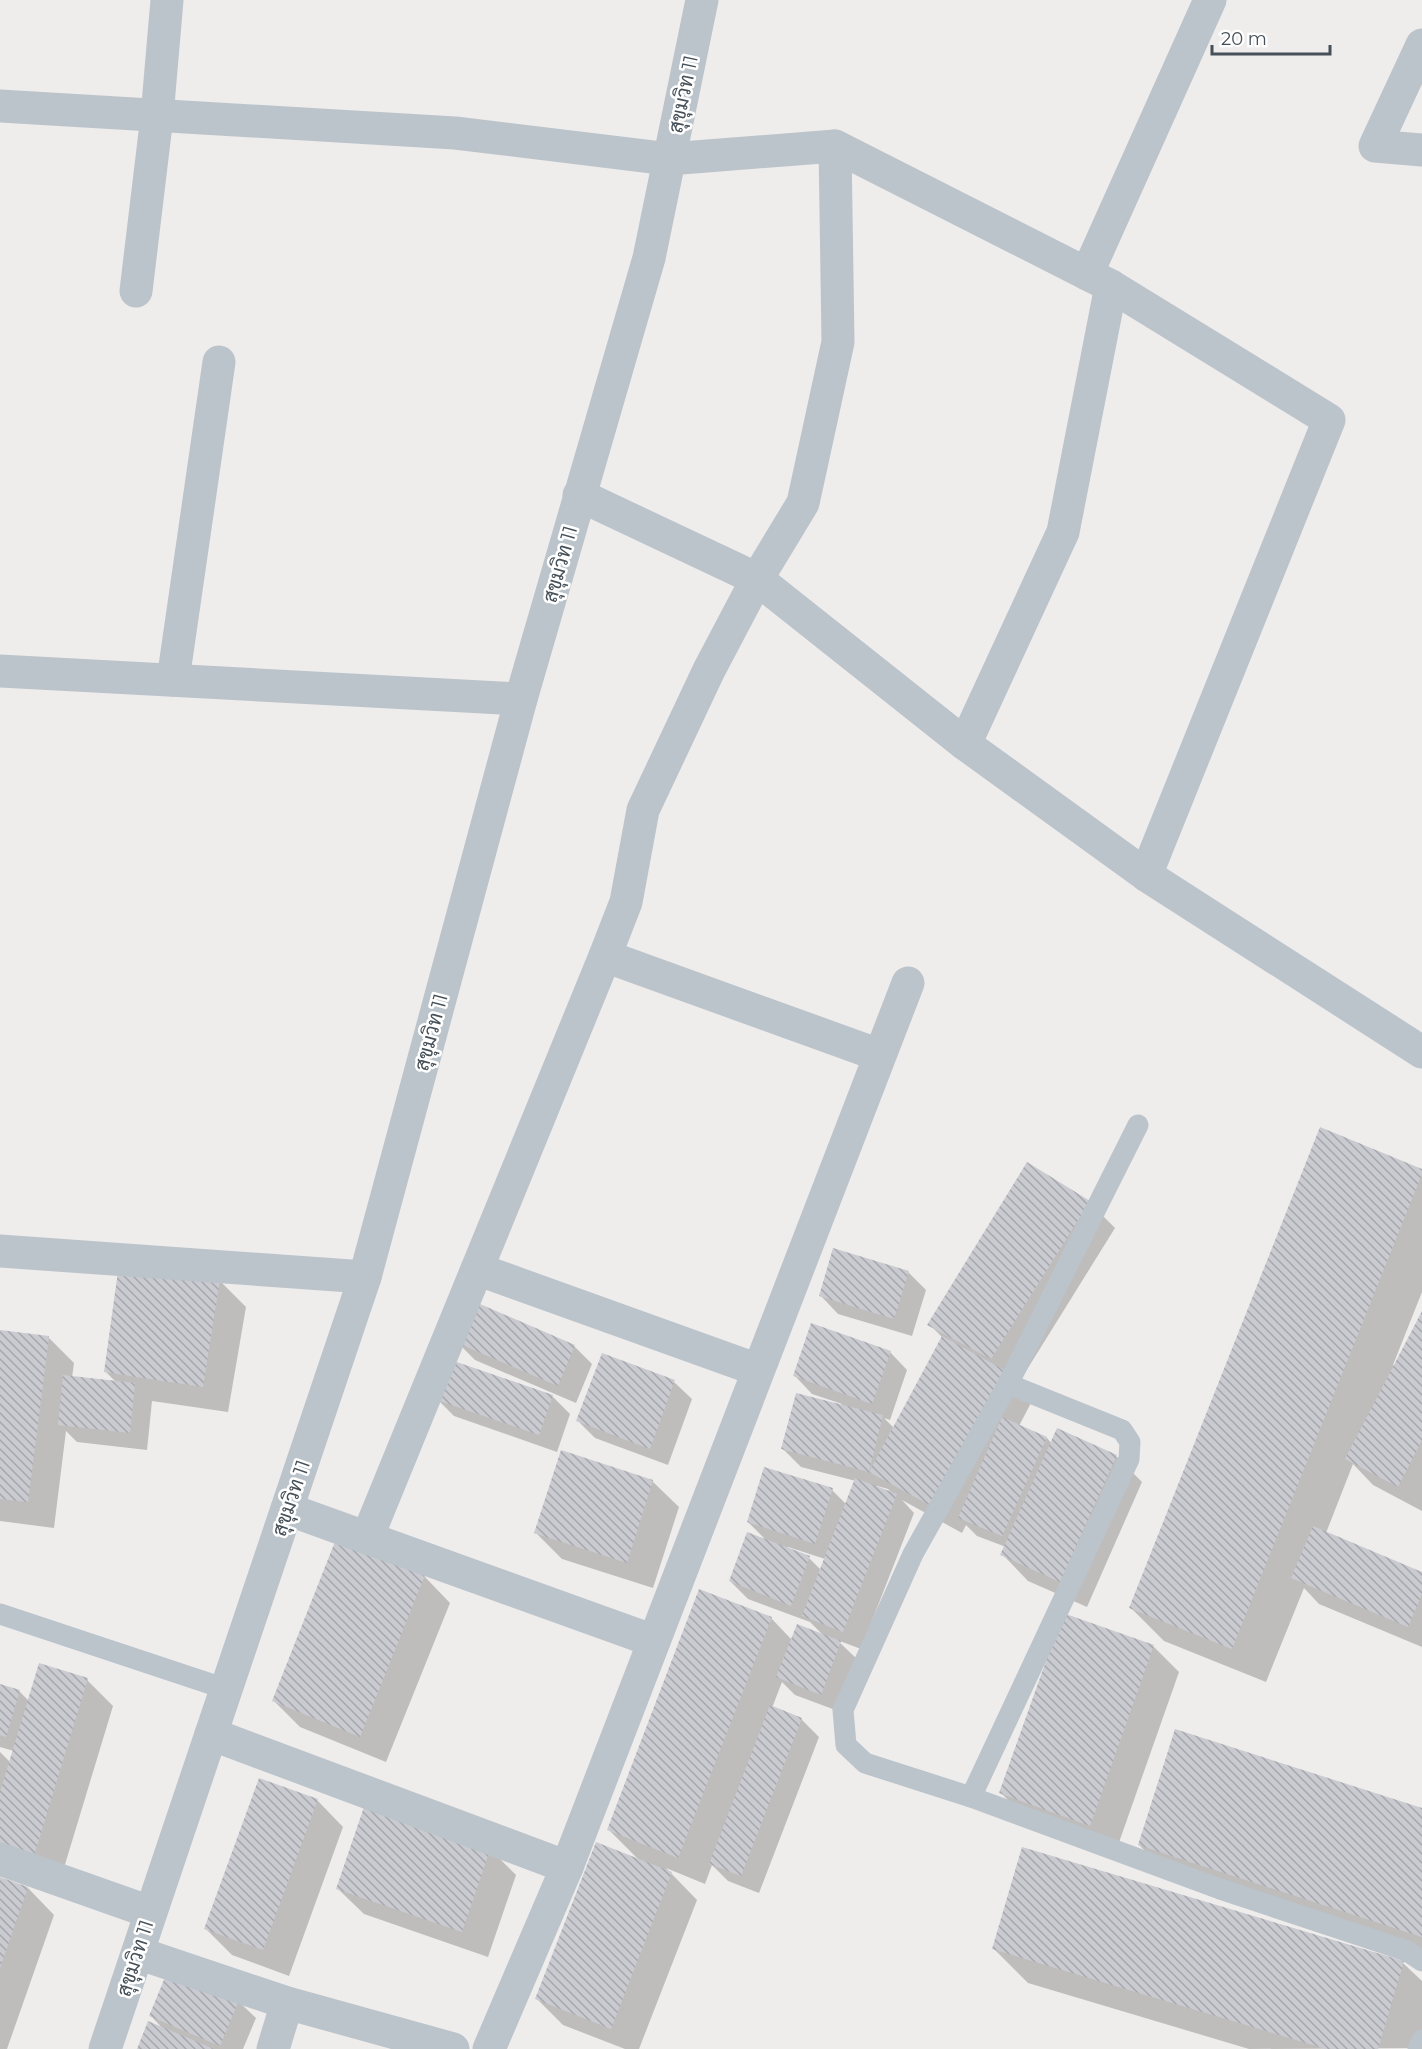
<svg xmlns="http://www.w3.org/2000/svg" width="1422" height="2049" font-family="Montserrat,Sarabun,sans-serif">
<defs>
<pattern id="building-back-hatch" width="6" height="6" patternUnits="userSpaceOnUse" patternTransform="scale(1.5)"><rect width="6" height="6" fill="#cacbd1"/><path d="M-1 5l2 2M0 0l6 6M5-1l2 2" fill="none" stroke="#a6a7ac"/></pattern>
</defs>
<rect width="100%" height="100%" fill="#efecec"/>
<g fill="#0003" fill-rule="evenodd">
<polygon points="1422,1170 1422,1292 1393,1365 1395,1366 1422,1314 1422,1511 1373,1485 1353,1464 1326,1533 1422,1574 1422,1647 1319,1604 1304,1588 1266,1682 1164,1641 1130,1607"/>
<path d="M1089,1202L1115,1228L1018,1384L1033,1399L1019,1426L1047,1438L1052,1444L1116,1456L1142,1482L1087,1607L1028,1581L1002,1554L1006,1547L977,1536L966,1525L962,1533L902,1500L914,1513L861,1649L837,1640L858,1660L838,1711L795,1695L782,1682L772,1708L801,1719L819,1737L759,1893L728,1881L712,1865L705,1884L666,1868L697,1900L639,2049H625L563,2025L537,1999L640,1861L609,1830L771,1618L792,1640L824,1636L810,1622L748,1599L730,1581L768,1542L748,1522L832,1490L846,1504L856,1481L801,1467L783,1449L842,1404L812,1394L795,1376L890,1352L907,1370L890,1420L884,1418L894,1428L942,1337L929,1324ZM877,1486L888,1489L894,1495L877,1488ZM788,1547L825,1559L821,1570L809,1558L787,1549Z"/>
<polygon points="908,1272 926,1290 912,1336 838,1314 821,1296"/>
<polygon points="219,1280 246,1307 228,1412 152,1401 147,1450 77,1442 66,1431 54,1528 0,1521 0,1331 48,1337 74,1363 72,1378 117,1383 105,1371"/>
<polygon points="457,1342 574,1346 592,1364 576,1403 475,1360"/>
<polygon points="674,1382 692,1399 668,1465 595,1438 578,1421"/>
<polygon points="552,1396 570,1414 557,1452 454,1416 436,1398"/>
<polygon points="652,1481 679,1507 653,1588 562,1559 536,1533"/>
<polygon points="424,1576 450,1603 386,1762 300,1727 274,1701"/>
<polygon points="1153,1646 1179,1672 1116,1851 1027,1819 1001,1793"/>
<polygon points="87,1680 113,1706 60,1881 0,1854 0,1752 10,1762 14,1751 0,1747 0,1685 19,1691 29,1701"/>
<polygon points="317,1800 343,1827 289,1976 232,1955 206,1929"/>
<polygon points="1422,1810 1422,1959 1173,1878 1139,1845"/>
<polygon points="490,1849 516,1875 488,1957 364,1914 337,1888"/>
<polygon points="0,1879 28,1888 54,1915 7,2049 0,2049"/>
<polygon points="994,1949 1403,1963 1422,1981 1422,2048 1249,2049 1028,1983"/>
<polygon points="238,2001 256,2018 243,2049 138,2049 164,2030 151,2016"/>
</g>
<g fill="url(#building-back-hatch)">
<polygon points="1320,1127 1422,1169 1422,1174 1232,1649 1129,1608"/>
<polygon points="1027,1162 1090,1201 991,1359 927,1325"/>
<polygon points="833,1248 909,1271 894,1319 819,1296"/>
<polygon points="119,1264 220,1279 203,1387 104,1372"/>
<polygon points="473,1301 575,1345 558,1386 455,1342"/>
<polygon points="1422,1311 1422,1440 1398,1487 1345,1459"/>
<polygon points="811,1323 891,1351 872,1404 793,1376"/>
<polygon points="0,1330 49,1336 28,1502 0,1499"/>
<polygon points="942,1336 1008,1372 935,1508 869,1472 781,1449 796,1393 883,1415 869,1472"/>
<polygon points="602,1353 675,1380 650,1449 576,1421"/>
<polygon points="448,1359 553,1395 539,1435 434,1399"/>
<polygon points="63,1375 135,1383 130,1433 58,1425"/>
<polygon points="1002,1417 1047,1437 1002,1536 958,1518"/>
<polygon points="1057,1428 1117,1455 1060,1582 1000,1555"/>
<polygon points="561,1450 653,1480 627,1563 534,1533"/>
<polygon points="764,1467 833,1488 815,1544 747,1522"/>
<polygon points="855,1478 897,1494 843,1632 802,1616"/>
<polygon points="1313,1526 1422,1572 1422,1594 1408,1627 1291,1578"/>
<polygon points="747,1532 810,1556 791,1606 729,1581"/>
<polygon points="336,1539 425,1575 360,1737 272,1701"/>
<polygon points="699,1589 772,1617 678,1858 607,1830"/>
<polygon points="1063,1613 1154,1645 1090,1826 999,1793"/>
<polygon points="797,1624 841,1641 821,1695 776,1677"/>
<polygon points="39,1663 88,1678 34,1856 0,1845 0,1792"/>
<polygon points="0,1684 20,1690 6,1737 0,1735"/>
<polygon points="770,1705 802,1718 741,1876 709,1864"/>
<polygon points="1175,1729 1422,1808 1422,1937 1138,1845"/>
<polygon points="259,1778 318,1799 263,1950 204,1929"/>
<polygon points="365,1804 491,1847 462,1932 336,1889"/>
<polygon points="596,1842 672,1872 611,2029 535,1999"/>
<polygon points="1022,1847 1404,1961 1378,2049 1326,2049 992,1949"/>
<polygon points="0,1877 28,1887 0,1968"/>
<polygon points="168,1970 239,2000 220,2046 149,2016"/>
<polygon points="148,2021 214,2049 137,2049"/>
</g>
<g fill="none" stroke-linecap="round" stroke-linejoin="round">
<g stroke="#bbc4cb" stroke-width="21">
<polyline points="1138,1125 1008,1384 913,1554 843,1710 846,1745 865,1763 971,1797 1220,1889 1407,1951 1422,1961"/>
<polyline points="0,1614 226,1689"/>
<polyline points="971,1797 1129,1459 1130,1442 1122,1430 1008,1384"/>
<polyline points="1418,2049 1422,2040"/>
</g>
<g stroke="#bbc4cb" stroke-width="33">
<polyline points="1422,45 1375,146 1422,150"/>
<polyline points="0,106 455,133 669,159 835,146 1111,286 1329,420 1146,875"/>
<polyline points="1087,274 1210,0"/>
<polyline points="136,291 157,116 167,0"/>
<polyline points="579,495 757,579 965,744 1146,875 1422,1052"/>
<polyline points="0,671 521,699"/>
<polyline points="173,680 219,362"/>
<polyline points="965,744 1063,532 1111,286"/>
<polyline points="605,956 626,902 643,810 709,670 757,579 803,503 838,342 835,146"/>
<polyline points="0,1251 365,1277"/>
<polyline points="477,1269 758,1370"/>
<polyline points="287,1509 654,1641"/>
<polyline points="367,1538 605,956 879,1055"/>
<polyline points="211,1734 567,1867"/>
<polyline points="0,1859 150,1912"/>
<polyline points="138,1953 287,2003 453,2049"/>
<polyline points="105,2049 365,1277 521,699 649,258 702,0"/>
<polyline points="273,2049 287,2003"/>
<polyline points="489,2049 567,1867 908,983"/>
</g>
</g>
<g text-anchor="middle" stroke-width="5" stroke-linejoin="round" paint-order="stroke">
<g font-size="20" fill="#465058" stroke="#fff">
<text transform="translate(683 94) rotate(-78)" y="7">สุขุมวิท 11</text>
<text transform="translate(560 564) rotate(-74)" y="7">สุขุมวิท 11</text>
<text transform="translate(431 1032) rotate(-75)" y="7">สุขุมวิท 11</text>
<text transform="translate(291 1498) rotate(-71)" y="7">สุขุมวิท 11</text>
<text transform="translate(135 1958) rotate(-72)" y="7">สุขุมวิท 11</text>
</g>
</g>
<path d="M1212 45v9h118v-9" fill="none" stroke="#465058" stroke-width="3"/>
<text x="1221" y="45" font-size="18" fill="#465058" stroke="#ffffff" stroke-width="4.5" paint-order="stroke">20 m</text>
</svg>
